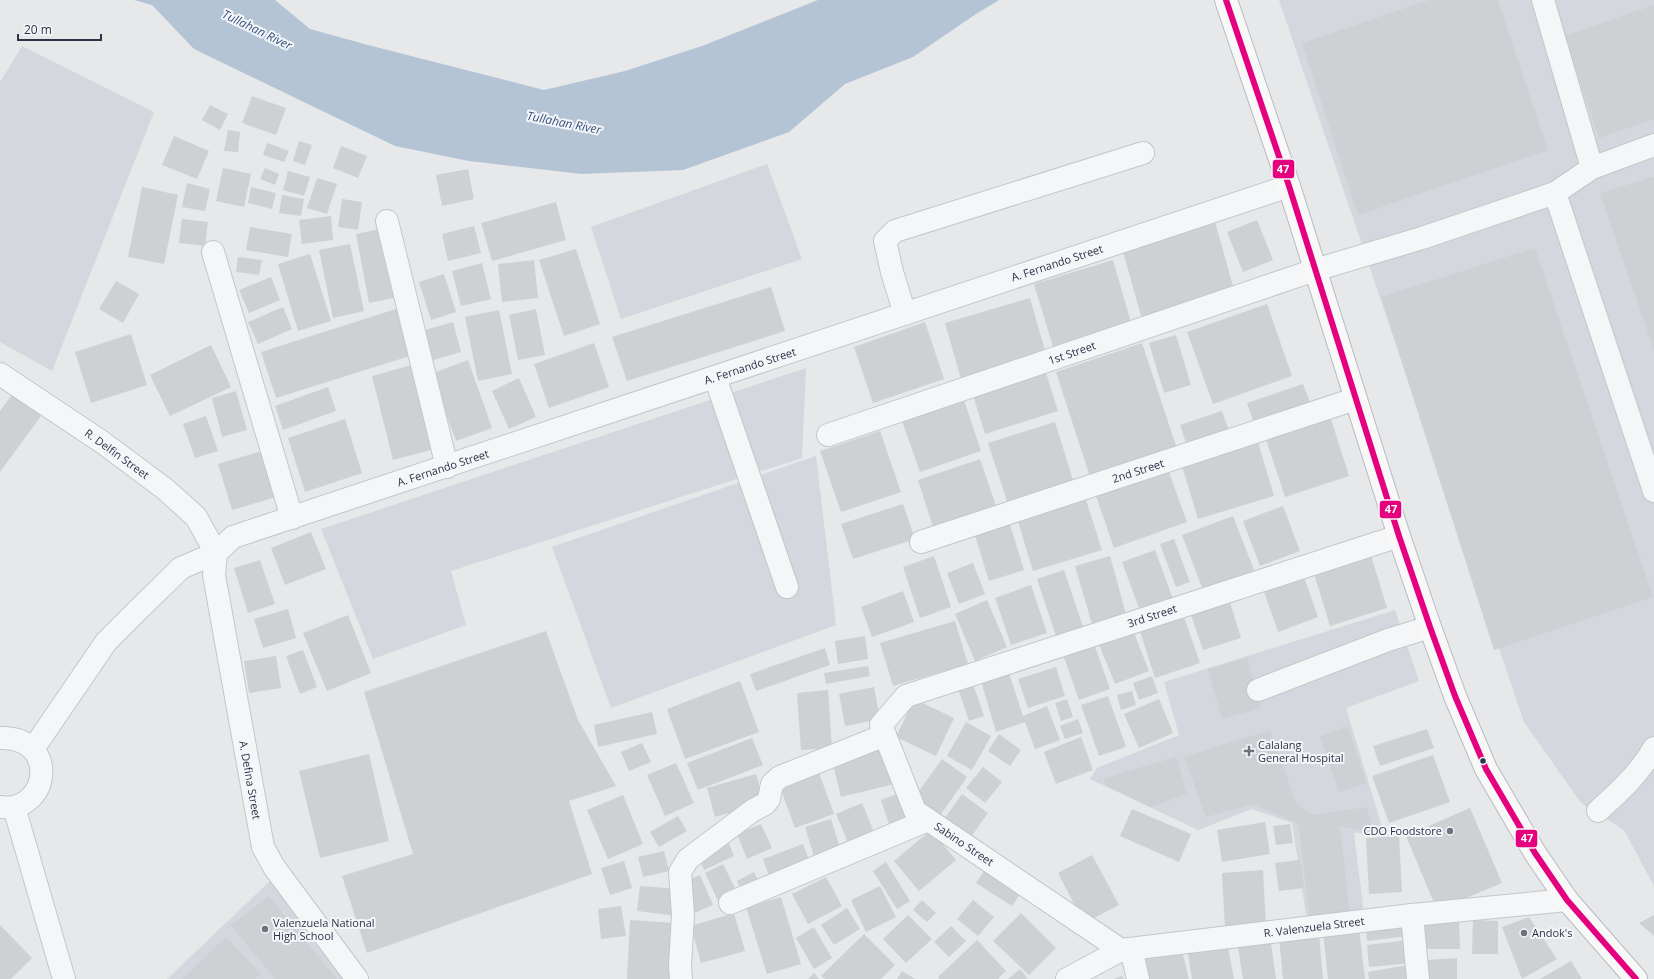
<svg xmlns="http://www.w3.org/2000/svg" width="1654" height="979" font-family="'Open Sans',sans-serif">
<rect width="100%" height="100%" fill="#e6e8ea"/>
<g fill="#d4d7dd">
<polygon points="1279,0 1654,0 1654,886 1624,830 1581,803 1524,722"/>
<polygon points="22,46 154,112 52,371 0,342 0,82"/>
<polygon points="767,164 802,259 621,319 591,227"/>
<polygon points="806,368 802,458 451,571 466,625 373,659 321,529"/>
<polygon points="816,456 836,625 611,708 552,547"/>
<polygon points="1395,610 1419,681 1346,708 1384,833 1354,833 1364,913 1307,921 1292,823 1252,809 1198,830 1090,779 1097,768 1179,735 1164,682"/>
<polygon points="273,878 345,979 167,979"/>
</g>
<polygon fill="#b4c4d5" points="134,0 275,0 310,29 368,45 544,90 625,71 702,46 818,0 999,0 976,14 913,57 845,84 789,132 683,170 581,174 469,161 395,146 194,49 152,5"/>
<g fill="#ced0d3">
<polygon points="1429,0 1498,0 1548,150 1358,215 1302,43"/>
<polygon points="1654,5 1654,119 1599,138 1564,36"/>
<polygon points="252,96 286,108 276,135 242,123"/>
<polygon points="210,105 228,114 220,130 202,120"/>
<polygon points="228,130 240,132 238,152 224,151"/>
<polygon points="174,136 209,151 197,179 162,165"/>
<polygon points="299,141 312,145 305,165 293,161"/>
<polygon points="267,143 289,151 284,162 263,155"/>
<polygon points="341,146 367,156 358,178 333,168"/>
<polygon points="223,168 251,174 244,207 216,201"/>
<polygon points="265,168 279,174 275,185 260,179"/>
<polygon points="468,169 474,199 442,206 436,175"/>
<polygon points="288,171 310,177 304,196 283,190"/>
<polygon points="1654,177 1654,350 1600,193"/>
<polygon points="317,178 337,184 327,214 307,208"/>
<polygon points="187,183 210,189 205,211 182,207"/>
<polygon points="142,187 178,195 164,264 128,257"/>
<polygon points="251,187 276,193 272,209 248,203"/>
<polygon points="282,195 304,199 301,216 279,213"/>
<polygon points="342,199 362,202 358,230 338,227"/>
<polygon points="556,202 566,240 492,261 481,223"/>
<polygon points="331,216 333,240 302,244 299,220"/>
<polygon points="182,219 208,222 205,246 179,243"/>
<polygon points="1257,220 1273,260 1243,272 1227,232"/>
<polygon points="1215,222 1235,293 1142,319 1122,248"/>
<polygon points="474,226 481,253 448,261 442,234"/>
<polygon points="250,227 292,234 288,257 246,250"/>
<polygon points="384,228 397,297 369,303 356,234"/>
<polygon points="350,244 364,311 333,318 319,250"/>
<polygon points="1535,248 1653,597 1494,650 1381,297"/>
<polygon points="576,249 600,324 564,336 539,260"/>
<polygon points="310,254 331,321 298,331 278,264"/>
<polygon points="238,257 262,260 259,275 236,272"/>
<polygon points="534,260 538,298 502,302 498,264"/>
<polygon points="1113,260 1132,326 1054,350 1034,284"/>
<polygon points="482,263 491,299 461,306 452,271"/>
<polygon points="444,274 456,312 431,320 419,282"/>
<polygon points="271,277 280,300 249,313 239,290"/>
<polygon points="116,281 139,294 123,323 99,309"/>
<polygon points="771,287 785,331 627,381 612,337"/>
<polygon points="1030,298 1046,354 961,379 945,323"/>
<polygon points="1267,304 1292,376 1213,404 1187,332"/>
<polygon points="283,307 292,329 258,344 248,322"/>
<polygon points="399,308 413,355 276,398 261,352"/>
<polygon points="536,309 545,355 518,360 509,315"/>
<polygon points="499,310 512,374 478,381 465,317"/>
<polygon points="453,322 461,352 433,360 425,330"/>
<polygon points="925,322 944,379 873,403 854,347"/>
<polygon points="131,334 147,385 91,403 75,352"/>
<polygon points="1176,335 1191,385 1164,393 1149,343"/>
<polygon points="594,343 609,387 549,408 534,364"/>
<polygon points="1142,343 1178,452 1091,480 1056,372"/>
<polygon points="211,345 231,387 170,416 150,375"/>
<polygon points="468,360 492,428 456,441 431,374"/>
<polygon points="412,365 434,449 393,460 372,376"/>
<polygon points="1045,370 1058,411 985,434 972,392"/>
<polygon points="519,378 536,417 509,429 492,391"/>
<polygon points="1303,384 1311,405 1255,426 1247,403"/>
<polygon points="328,387 336,411 283,430 275,406"/>
<polygon points="236,391 247,430 222,437 212,398"/>
<polygon points="962,394 981,451 920,472 900,415"/>
<polygon points="12,395 41,416 0,472 0,411"/>
<polygon points="1222,411 1229,431 1187,446 1180,425"/>
<polygon points="206,416 218,451 195,458 183,424"/>
<polygon points="345,419 362,473 305,492 288,438"/>
<polygon points="1331,419 1349,476 1285,497 1266,439"/>
<polygon points="1055,422 1073,480 1007,501 988,443"/>
<polygon points="880,431 901,492 841,512 820,451"/>
<polygon points="1258,442 1274,496 1198,519 1182,466"/>
<polygon points="262,451 276,497 232,510 218,464"/>
<polygon points="980,459 997,509 934,530 918,480"/>
<polygon points="1167,467 1187,522 1114,548 1095,493"/>
<polygon points="1084,494 1102,550 1033,571 1016,515"/>
<polygon points="903,504 915,539 853,559 841,524"/>
<polygon points="1283,506 1300,551 1260,566 1243,521"/>
<polygon points="1233,516 1254,570 1203,590 1182,535"/>
<polygon points="1009,521 1024,570 989,581 974,532"/>
<polygon points="311,532 326,569 285,585 271,548"/>
<polygon points="1174,539 1190,582 1176,587 1160,544"/>
<polygon points="1369,549 1387,608 1330,626 1312,567"/>
<polygon points="1155,550 1173,599 1140,611 1122,562"/>
<polygon points="934,556 951,607 920,618 903,567"/>
<polygon points="1110,556 1126,614 1092,624 1075,566"/>
<polygon points="260,560 275,604 248,613 234,568"/>
<polygon points="973,563 985,594 959,604 947,573"/>
<polygon points="1064,570 1083,627 1056,636 1037,579"/>
<polygon points="1302,571 1318,617 1278,632 1262,586"/>
<polygon points="1031,585 1047,633 1011,645 995,598"/>
<polygon points="903,591 914,622 872,637 861,607"/>
<polygon points="1229,599 1241,638 1203,650 1190,612"/>
<polygon points="987,600 1007,647 975,661 955,614"/>
<polygon points="288,609 296,638 263,648 254,619"/>
<polygon points="1182,611 1200,663 1155,678 1138,625"/>
<polygon points="348,615 371,673 327,691 303,633"/>
<polygon points="955,621 968,664 893,686 880,643"/>
<polygon points="1132,628 1149,671 1115,684 1098,642"/>
<polygon points="546,631 578,720 616,786 569,801 592,874 367,953 342,876 413,854 364,692"/>
<polygon points="865,636 868,659 838,664 835,641"/>
<polygon points="1092,638 1110,689 1079,700 1061,649"/>
<polygon points="825,648 830,665 756,691 750,674"/>
<polygon points="303,650 317,687 300,694 286,656"/>
<polygon points="276,656 281,688 249,693 244,661"/>
<polygon points="1247,658 1261,708 1222,719 1208,669"/>
<polygon points="868,666 870,676 826,684 824,673"/>
<polygon points="1056,667 1065,696 1028,708 1018,679"/>
<polygon points="1009,673 1023,716 1047,706 1060,740 1035,749 1025,722 996,732 981,681"/>
<polygon points="1152,676 1158,693 1139,700 1133,683"/>
<polygon points="971,678 984,716 969,721 956,683"/>
<polygon points="740,681 759,732 685,759 667,709"/>
<polygon points="874,687 880,719 845,726 839,694"/>
<polygon points="828,690 832,748 801,750 797,693"/>
<polygon points="1132,691 1136,705 1121,710 1117,695"/>
<polygon points="1108,696 1126,747 1099,756 1081,705"/>
<polygon points="914,699 954,718 936,756 896,737"/>
<polygon points="1067,699 1073,717 1061,721 1055,703"/>
<polygon points="1159,699 1173,733 1139,748 1124,714"/>
<polygon points="652,712 657,734 598,747 594,725"/>
<polygon points="1078,719 1083,733 1065,739 1060,726"/>
<polygon points="966,722 991,736 972,770 947,756"/>
<polygon points="1348,726 1366,783 1339,792 1320,736"/>
<polygon points="1427,729 1434,748 1380,766 1373,746"/>
<polygon points="1270,730 1296,803 1312,815 1367,807 1373,832 1340,826 1350,914 1310,920 1298,823 1252,804 1206,817 1184,757"/>
<polygon points="999,734 1021,750 1010,766 988,751"/>
<polygon points="1081,737 1093,770 1056,784 1044,752"/>
<polygon points="752,738 763,765 698,790 687,763"/>
<polygon points="642,743 651,762 629,771 621,752"/>
<polygon points="884,746 894,784 841,797 832,760"/>
<polygon points="369,754 389,841 320,858 299,771"/>
<polygon points="1433,755 1450,802 1389,823 1372,776"/>
<polygon points="1176,757 1187,794 1150,807 1105,785 1104,778"/>
<polygon points="942,759 967,777 939,817 913,799"/>
<polygon points="676,763 694,803 665,816 647,775"/>
<polygon points="983,767 1002,782 985,803 966,788"/>
<polygon points="818,770 834,814 795,828 779,784"/>
<polygon points="756,774 764,803 715,817 707,788"/>
<polygon points="900,793 909,817 889,824 881,800"/>
<polygon points="962,794 988,813 968,841 942,822"/>
<polygon points="623,795 643,844 608,859 587,810"/>
<polygon points="862,803 874,832 848,843 836,814"/>
<polygon points="1470,808 1502,883 1437,910 1406,836"/>
<polygon points="1132,809 1191,834 1179,862 1120,836"/>
<polygon points="678,816 687,831 659,847 650,832"/>
<polygon points="831,819 841,851 815,859 805,827"/>
<polygon points="1265,822 1270,854 1222,862 1217,830"/>
<polygon points="761,824 772,848 747,859 737,834"/>
<polygon points="1290,824 1293,843 1276,845 1273,826"/>
<polygon points="931,830 956,860 919,891 894,861"/>
<polygon points="1399,836 1402,892 1369,894 1366,838"/>
<polygon points="728,841 734,856 704,870 697,854"/>
<polygon points="803,844 811,865 771,881 763,859"/>
<polygon points="664,851 669,871 643,877 638,857"/>
<polygon points="1092,855 1119,905 1084,923 1058,873"/>
<polygon points="1300,860 1304,888 1279,891 1275,863"/>
<polygon points="624,861 632,888 610,895 601,868"/>
<polygon points="886,862 910,901 897,909 873,871"/>
<polygon points="723,864 738,894 719,903 705,873"/>
<polygon points="986,868 1022,891 1012,906 976,883"/>
<polygon points="1263,870 1266,926 1225,929 1222,873"/>
<polygon points="754,872 761,886 744,895 737,881"/>
<polygon points="700,875 713,905 694,913 681,883"/>
<polygon points="826,877 842,906 808,924 792,894"/>
<polygon points="640,886 680,889 677,916 637,911"/>
<polygon points="880,886 896,917 866,932 851,900"/>
<polygon points="269,896 285,916 337,979 275,979 231,925"/>
<polygon points="781,897 801,964 767,974 746,907"/>
<polygon points="922,900 936,913 927,922 913,910"/>
<polygon points="973,900 994,917 978,936 957,919"/>
<polygon points="621,906 626,936 601,939 598,909"/>
<polygon points="847,908 860,929 834,945 821,925"/>
<polygon points="734,913 745,951 701,963 691,926"/>
<polygon points="1021,913 1056,948 1029,975 993,941"/>
<polygon points="908,915 932,939 906,963 883,939"/>
<polygon points="1654,915 1654,936 1639,923"/>
<polygon points="1529,917 1557,959 1522,979 1502,927"/>
<polygon points="1423,919 1459,919 1460,949 1424,949"/>
<polygon points="630,920 676,923 673,979 627,979"/>
<polygon points="1473,920 1498,921 1498,954 1472,954"/>
<polygon points="1407,923 1409,936 1367,941 1366,928"/>
<polygon points="0,925 32,958 11,979 0,979"/>
<polygon points="951,926 966,941 949,957 934,942"/>
<polygon points="814,927 832,958 814,969 796,938"/>
<polygon points="1359,928 1365,979 1328,979 1323,932"/>
<polygon points="864,934 895,965 881,979 825,979 821,976"/>
<polygon points="1319,934 1323,979 1283,979 1279,937"/>
<polygon points="1270,936 1276,979 1243,979 1237,941"/>
<polygon points="226,937 261,974 255,979 182,979"/>
<polygon points="977,940 1006,971 998,979 940,979 938,977"/>
<polygon points="1409,940 1411,963 1369,967 1367,945"/>
<polygon points="1227,942 1234,979 1192,979 1187,948"/>
<polygon points="1182,951 1189,979 1145,979 1141,960"/>
<polygon points="1457,958 1457,979 1427,979 1427,960"/>
<polygon points="1571,961 1582,979 1540,979"/>
<polygon points="1408,965 1411,979 1369,979 1368,972"/>
<polygon points="1020,969 1028,979 1008,979"/>
<polygon points="902,971 915,979 897,979"/>
<polygon points="814,973 819,979 808,979"/>
<polygon points="1122,976 1124,979 1113,979"/>
</g>
<g fill="none" stroke-linecap="round" stroke-linejoin="round">
<defs>
<g id="minor">
<polyline points="1543,0 1592,168"/>
<polyline points="1555,193 1654,491"/>
<polyline points="387,221 447,467"/>
<polyline points="213,252 292,518"/>
<polyline points="905,314 892,272 885,241 895,231 1143,153"/>
<polyline points="0,374 102,442 165,489 196,517 216,553"/>
<polyline points="715,377 787,587"/>
<polyline points="828,435 1315,270 1422,238 1555,193 1592,168 1654,145"/>
<polyline points="921,542 1355,399"/>
<polyline points="216,553 214,575 263,847 274,867 357,979"/>
<polyline points="1258,690 1388,640 1430,627"/>
<path d="M0,738C60,736 50,814 0,807"/>
<polyline points="33,749 106,642 141,607 181,568 216,553 233,537 1289,186"/>
<polyline points="14,807 64,979"/>
<path d="M1598,811C1618,793 1640,773 1654,748"/>
<polyline points="730,903 928,820"/>
<polyline points="1412,915 1418,979"/>
<polyline points="1131,949 1138,979"/>
<polyline points="1121,950 915,811 881,725 906,696 1399,536"/>
<polyline points="681,979 680,966 683,915 680,872 688,859 752,811 765,804 769,799 772,784 780,777 885,735"/>
<polyline points="1067,979 1121,950 1412,915 1567,900"/>
</g>
<polyline id="highway" points="1226,0 1289,186 1399,536 1430,627 1455,696 1486,769 1535,853 1567,900 1636,979"/>
</defs>
<use href="#minor" stroke="#c4c6c8" stroke-width="24"/>
<use href="#highway" stroke="#b8bbbf" stroke-width="24"/>
<use href="#minor" stroke="#f5f6f7" stroke-width="22"/>
<use href="#highway" stroke="#f8f8f8" stroke-width="22"/>
<defs>
<polyline id="bus-1" points="1226,0 1289,186 1399,536 1430,627 1455,696 1486,769 1535,853 1567,900 1636,979"/>
</defs>
<use href="#bus-1" stroke="#f4f6f9" stroke-width="9"/>
<use href="#bus-1" stroke="#e5007d" stroke-width="6"/>
</g>
<g fill="#6c737f" stroke="#f4f6f9" stroke-width="1.5">
<path d="M1247 745h4v4h4v4h-4v4h-4v-4h-4v-4h4z"/>
<circle cx="1450" cy="831" r="4"/>
<circle cx="265" cy="929" r="4"/>
<circle cx="1524" cy="933" r="4"/>
</g>
<circle fill="#2b3445" stroke="#f4f6f9" stroke-width="1.5" cx="1483" cy="761" r="3.5"/>
<g text-anchor="middle" stroke-width="4" stroke-linejoin="round" paint-order="stroke">
<g font-size="11" fill="#2b3445" stroke="#f4f6f9">
<text transform="translate(1057 263) rotate(-18)" y="4">A. Fernando Street</text>
<text transform="translate(1072 353) rotate(-19)" y="4">1st Street</text>
<text transform="translate(750 366) rotate(-18)" y="4">A. Fernando Street</text>
<text transform="translate(117 454) rotate(36)" y="4">R. Delfin Street</text>
<text transform="translate(443 468) rotate(-18)" y="4">A. Fernando Street</text>
<text transform="translate(1138 471) rotate(-18)" y="4">2nd Street</text>
<text transform="translate(1152 616) rotate(-18)" y="4">3rd Street</text>
<text transform="translate(250 780) rotate(80)" y="4">A. Defina Street</text>
<text transform="translate(964 844) rotate(34)" y="4">Sabino Street</text>
<text transform="translate(1314 927) rotate(-7)" y="4">R. Valenzuela Street</text>
</g>
<g font-size="11" fill="#2b3445" stroke="#f4f6f9" text-anchor="start">
<text x="1258" y="749">Calalang<tspan x="1258" dy="13">General Hospital</tspan></text>
<text x="1442" y="835" text-anchor="end">CDO Foodstore</text>
<text x="273" y="927">Valenzuela National<tspan x="273" dy="13">High School</tspan></text>
<text x="1532" y="937">Andok's</text>
</g>
<g font-size="12" font-style="italic" fill="#34527a" stroke="#f4f6f9">
<text transform="translate(257 30) rotate(26)" y="4">Tullahan River</text>
<text transform="translate(564 123) rotate(11)" y="4">Tullahan River</text>
</g>
</g>
<g stroke="#f4f6f9" stroke-width="1.5">
<rect x="1272" y="159" width="23" height="20" rx="4" fill="#e5007d"/>
<rect x="1379" y="500" width="23" height="19" rx="4" fill="#e5007d"/>
<rect x="1515" y="829" width="23" height="19" rx="4" fill="#e5007d"/>
</g>
<g font-size="11" text-anchor="middle" font-weight="bold" fill="#fff">
<text x="1283" y="173">47</text>
<text x="1391" y="513">47</text>
<text x="1527" y="842">47</text>
</g>
<path d="M18 34v6h83v-6" fill="none" stroke="#2b3445" stroke-width="2"/>
<text x="24" y="34" font-size="12" fill="#2b3445" stroke="#f4f6f9" stroke-width="3" paint-order="stroke">20 m</text>
</svg>
